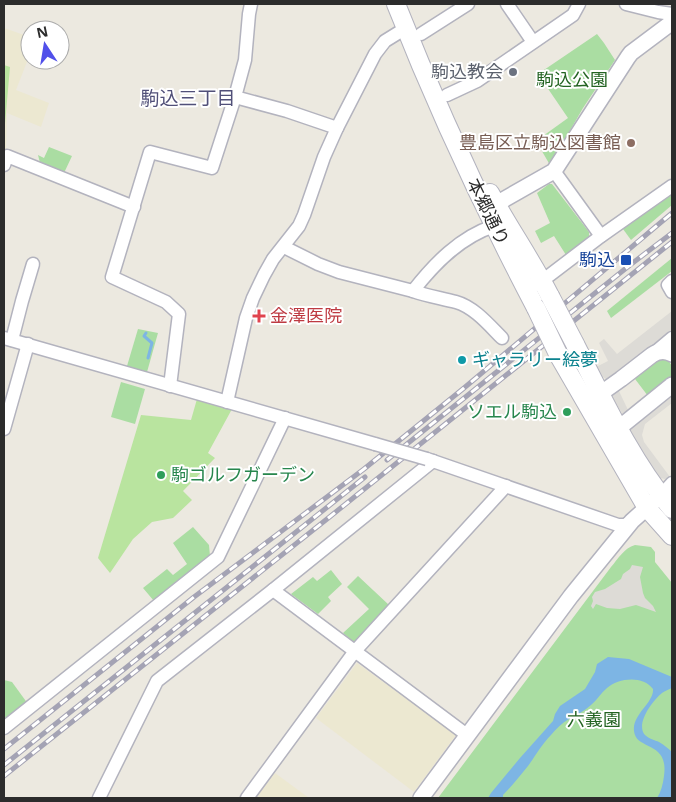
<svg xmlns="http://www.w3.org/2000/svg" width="676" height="802" font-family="'Open Sans','Noto Sans JP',sans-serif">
<rect width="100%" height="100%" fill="#ece9e0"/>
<g fill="#ece8d1">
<polygon points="4,28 30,37 30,54 16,90 49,103 41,127 7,113 6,151 4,158"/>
<polygon points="357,663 456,735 414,792 316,718"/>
<polygon points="275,773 309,798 256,798"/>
</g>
<g fill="#aadda2">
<polygon points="597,34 604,43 615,60 583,108 550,165 536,141 568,118 538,74"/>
<polygon points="49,147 72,156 64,173 40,163 38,155 44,158"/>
<polygon points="549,184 552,184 589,232 589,237 566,255 554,236 541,243 535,231 550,223 537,193"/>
<polygon points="672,192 672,205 631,240 623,229"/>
<polygon points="672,258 672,271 611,318 607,311"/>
<polygon points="138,329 158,333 147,372 127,366"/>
<path d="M665,359C673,363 672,368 672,376L648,396L635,379C644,371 653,361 665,359Z"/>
<polygon points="121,382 145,389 135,424 111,417"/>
<polygon points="193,527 209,545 210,556 154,601 143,588 167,569 173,575 187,564 173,543"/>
<path d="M635,545L651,547L655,552V562L672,583V798H438L611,567C618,559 624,548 635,545Z"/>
<polygon points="331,570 342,584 328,597 331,601 318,614 291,594 313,577 317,581"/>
<polygon points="358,576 389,605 355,643 343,633 369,609 347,587"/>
<polygon points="4,680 12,682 28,704 4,723"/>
</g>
<g fill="#b9e49f">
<polygon points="4,65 10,67 4,135"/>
<polygon points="197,399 232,409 208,453 215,458 183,491 192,500 173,518 152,522 133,539 110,573 98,558 141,415 191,420"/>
</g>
<g fill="#dddbd6">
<polygon points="672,311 672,329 611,378 606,379 601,376 596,367 608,361 599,343 604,339 617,354"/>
<polygon points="618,389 629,412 622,413 612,397 613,394"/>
<polygon points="672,396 672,403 645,424 642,435 644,442 670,477 665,479 660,478 648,462 630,434 630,429 636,424"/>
<polygon points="632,565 643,567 640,577 643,593 645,598 653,606 656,612 636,605 620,609 607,608 596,604 593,609 591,606 593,601 592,597 595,592 605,589 621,579 623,574 630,569"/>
</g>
<path fill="#7db5e4" d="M608,657L629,659L672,677V688C669,689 665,691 662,693C653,700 635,724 645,735C649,739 655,740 659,742C664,745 668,748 672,752V798H657C661,792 663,784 664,776C669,740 636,751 634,731C632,714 654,703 653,689C643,675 618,678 607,688C601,693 597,700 591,705C584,711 577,715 569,719C562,723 556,729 551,735C542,744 536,755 528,766C520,776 512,786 503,795V798H488L491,793L520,758L553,721L555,714L560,706L585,689L595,672L597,664Z"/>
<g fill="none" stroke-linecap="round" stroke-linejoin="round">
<polyline stroke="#7db5e4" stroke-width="3" points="146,333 144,336 152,343 148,358"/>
<defs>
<g id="minor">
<polyline points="251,4 249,14 245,60 235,97 287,111 337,128"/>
<polyline points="507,4 533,42"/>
<polyline points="626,4 658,12 672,14"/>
<polyline points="421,34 468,4"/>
<polyline points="447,95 477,81 573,15 579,4"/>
<polyline points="4,165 7,156 134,207"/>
<polyline points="554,171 601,236"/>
<path d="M284,247L318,264L339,272L413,291C427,296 441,298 456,302C474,307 489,325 502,338"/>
<polyline points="672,281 668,285 672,292"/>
<polyline points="534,285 542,281 601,236 672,186"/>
<path d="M413,291C434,264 460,237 494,226"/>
<polyline points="4,338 375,444"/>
<polyline points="12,340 22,301 33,264"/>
<polyline points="653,354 672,338"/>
<polyline points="170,386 179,314 166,302 112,277 150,152 212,168 235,97"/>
<polyline points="227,402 246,318 253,298 264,275 273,259 299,226 304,215 324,157 337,128 375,54 385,41 406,28"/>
<polyline points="4,429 28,344"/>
<polyline points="427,459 618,525 625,525 632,521"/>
<polyline points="661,495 672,483"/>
<polyline points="273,590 467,735"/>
<polyline points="4,728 218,557 285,418"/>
<polyline points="99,798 157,681 273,590 433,461"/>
<polyline points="247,798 355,651 506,486"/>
</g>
<g id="tertiary">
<polyline points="496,204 554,171 628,57 631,53 671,23"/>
<path d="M590,401L621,379L652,355C658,351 665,350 672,354"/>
<polyline points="609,436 672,385"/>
<polyline points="421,798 571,596 632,521 661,495"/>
</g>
<g id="secondary">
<path d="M396,4C437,108 484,209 536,308"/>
<path d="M490,193C509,228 532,261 550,296"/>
<path d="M575,344C603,399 632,462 672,509"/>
<polyline points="559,356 647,508 672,536"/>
</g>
</defs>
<use href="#minor" stroke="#b3b3be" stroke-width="15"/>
<use href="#tertiary" stroke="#b3b3be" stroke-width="18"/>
<use href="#secondary" stroke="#b3b3be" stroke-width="20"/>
<use href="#minor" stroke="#fff" stroke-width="12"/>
<use href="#tertiary" stroke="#fff" stroke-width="15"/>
<use href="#secondary" stroke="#fff" stroke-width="18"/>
<defs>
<g id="rail">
<polyline points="387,460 630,265 672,233"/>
<polyline points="4,749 194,597 364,469 464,388 672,213"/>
<polyline points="4,765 365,477"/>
<polyline points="4,776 327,519 672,242"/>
</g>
</defs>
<use href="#rail" stroke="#a4a3b4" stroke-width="5"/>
<use href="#rail" stroke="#fff" stroke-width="3" stroke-dasharray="9" stroke-linecap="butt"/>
<defs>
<polyline id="minor-bridge" points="375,444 427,459"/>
<g id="secondary-bridge">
<polyline points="550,296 575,344"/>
<polyline points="536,308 559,356"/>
</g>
</defs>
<use href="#minor-bridge" stroke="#b3b3be" stroke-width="15" stroke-linecap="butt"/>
<use href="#secondary-bridge" stroke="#b3b3be" stroke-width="20" stroke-linecap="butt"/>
<use href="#minor-bridge" stroke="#fff" stroke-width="12"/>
<use href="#secondary-bridge" stroke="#fff" stroke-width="18"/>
</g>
<circle fill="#6b7280" stroke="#fff" stroke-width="2" cx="513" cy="72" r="5"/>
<circle fill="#8d6e63" stroke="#fff" stroke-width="2" cx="631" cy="143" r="5"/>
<rect fill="#1a4fb4" stroke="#fff" stroke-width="2" x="620" y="254" width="12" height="12" rx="2.5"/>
<path fill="#e0444e" stroke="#fff" stroke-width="2" d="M256.5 308.5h5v5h5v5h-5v5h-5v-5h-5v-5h5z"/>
<circle fill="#0f9aa8" stroke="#fff" stroke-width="2" cx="462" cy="360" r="5"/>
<g fill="#2e9e5b" stroke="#fff" stroke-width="2">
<circle cx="567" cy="412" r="5"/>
<circle cx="161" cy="475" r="5"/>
</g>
<g text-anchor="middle" stroke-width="4" stroke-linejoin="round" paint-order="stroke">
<g font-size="18" fill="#5b616d" stroke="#fff" text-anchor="end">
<text x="503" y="78">駒込教会</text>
</g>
<g font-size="18" fill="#236322" stroke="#fff">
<text x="572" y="86">駒込公園</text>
<text x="594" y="726">六義園</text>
</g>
<g font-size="18" fill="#785e54" stroke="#fff" text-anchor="end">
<text x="621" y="149">豊島区立駒込図書館</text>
</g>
<g font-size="18" fill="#2c2c2c" stroke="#fff">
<text transform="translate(488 212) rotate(64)" y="6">本郷通り</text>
</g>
<g font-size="18" fill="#164399" stroke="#fff" text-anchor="end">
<text x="615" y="266">駒込</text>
</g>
<g font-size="18" fill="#be3a42" stroke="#fff" text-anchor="start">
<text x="270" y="322">金澤医院</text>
</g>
<g font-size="18" fill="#0d838f" stroke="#fff" text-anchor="start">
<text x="472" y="366">ギャラリー絵夢</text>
</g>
<g font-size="18" fill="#27864d" stroke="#fff" text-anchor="end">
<text x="557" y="418">ソエル駒込</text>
<text x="171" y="481" text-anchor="start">駒ゴルフガーデン</text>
</g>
<g font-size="19" fill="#515079" stroke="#fff">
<text x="188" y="105">駒込三丁目</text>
</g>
</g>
<rect width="676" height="802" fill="none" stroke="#2c2c2c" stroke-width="10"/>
<g transform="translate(45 45) rotate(348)"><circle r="24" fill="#ffffff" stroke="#ababab"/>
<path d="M0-4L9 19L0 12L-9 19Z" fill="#5150ea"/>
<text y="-8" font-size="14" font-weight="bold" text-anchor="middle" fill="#2c2c2c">N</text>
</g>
</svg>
